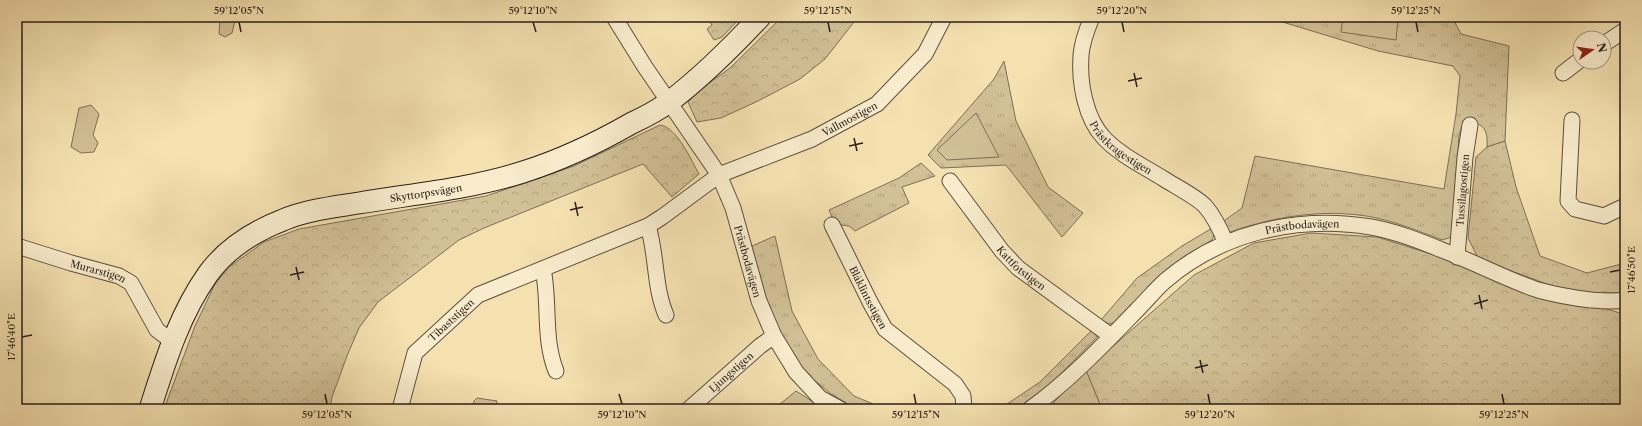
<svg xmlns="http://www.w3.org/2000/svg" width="1642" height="426" font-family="'Libre Caslon Text',serif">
<defs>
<pattern id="grass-tufts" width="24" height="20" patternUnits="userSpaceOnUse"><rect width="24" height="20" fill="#d2c096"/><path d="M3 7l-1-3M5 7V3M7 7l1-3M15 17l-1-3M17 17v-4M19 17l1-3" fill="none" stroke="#b4a581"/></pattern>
<pattern id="forest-crowns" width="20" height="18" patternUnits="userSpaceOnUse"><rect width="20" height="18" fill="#d2c096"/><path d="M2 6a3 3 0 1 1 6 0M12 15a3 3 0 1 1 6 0" fill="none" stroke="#b4a581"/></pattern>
</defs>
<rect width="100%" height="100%" fill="#f5e1b0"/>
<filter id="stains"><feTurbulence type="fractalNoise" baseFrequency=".005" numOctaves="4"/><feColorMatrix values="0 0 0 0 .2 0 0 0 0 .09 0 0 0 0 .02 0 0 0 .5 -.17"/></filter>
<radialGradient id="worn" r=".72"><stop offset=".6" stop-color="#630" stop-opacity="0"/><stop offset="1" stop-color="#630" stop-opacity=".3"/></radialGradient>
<g fill="url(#grass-tufts)" stroke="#7e6f58">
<path d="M1266,17H1452L1461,34L1509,46L1505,141L1487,147C1488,129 1484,125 1467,119L1464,120L1459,135L1454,226L1452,237L1442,240C1418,231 1392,220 1366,216C1320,209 1274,217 1230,232L1224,229L1221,223L1242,208L1255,156L1444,189L1456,114L1460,76L1453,66L1378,51Z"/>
<polygon points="1004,61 1016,121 1048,187 1083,213 1062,237 1006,165 941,168 928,155 994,79"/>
<polygon points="921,163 935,176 902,187 909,203 855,231 849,226 835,224 829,210 899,178"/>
<polygon points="1214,227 1215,233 1212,240 1185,256 1158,278 1116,322 1109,324 1101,320 1137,278 1182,246"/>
<polygon points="775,236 792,311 818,359 854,396 885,409 857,409 831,394 807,374 786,347 772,318 760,278 752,246"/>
<polygon points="1093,329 1097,337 1043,392 1016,409 987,409 1007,404 1040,382"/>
<polygon points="1086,370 1102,409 1046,409 1049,407"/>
<polygon points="796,391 824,409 774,409"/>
</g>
<g fill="url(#forest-crowns)" stroke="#7e6f58">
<polygon points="707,17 741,17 722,37 714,40 707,29 712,25"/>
<polygon points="782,17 858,17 825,59 800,79 758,101 721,118 697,122 688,102 697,92 730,68"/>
<path d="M660,125C677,127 691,160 699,174L672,197L643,164L484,228L459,240L378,302L359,328L347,356L332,397L330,409H164L195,326L215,284L229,267L264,242L299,229L486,196L574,166Z"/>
<polygon points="1505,141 1516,187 1540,256 1587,273 1625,263 1625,293 1591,293 1555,287 1503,268 1477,256 1468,238 1476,157 1487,147"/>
<polygon points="1311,233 1377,237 1620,313 1625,312 1625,409 1102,409 1086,370 1194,275 1254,243"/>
</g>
<g fill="#d2c096" stroke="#7e6f58">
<polygon points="220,17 236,17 232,33 225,37 219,34"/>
<polygon points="1343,17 1384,17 1398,19 1396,40 1341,32"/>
<polygon points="91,105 99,114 93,135 98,143 94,152 81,153 71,147 79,108"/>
<polygon points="976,113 999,157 947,160 937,150"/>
<polygon points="477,398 497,401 496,409 472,409 474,401"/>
</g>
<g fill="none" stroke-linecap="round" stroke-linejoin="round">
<defs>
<g id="street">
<path id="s1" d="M614,17L645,67L719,175L733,208L759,301L774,336L796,372L820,398L840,409"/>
<path id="s2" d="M1092,17C1087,29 1082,42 1081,55C1079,82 1085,118 1104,138C1120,155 1145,167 1164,179C1175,186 1198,198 1205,206C1215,217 1221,231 1226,243"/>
<polyline points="1604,44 1625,30"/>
<polyline points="1563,73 1580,60"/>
<polyline points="1572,120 1568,201 1575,209 1604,216 1625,206"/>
<path id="s3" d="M950,181L1002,251L1018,268L1111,336"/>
<path id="s4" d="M832,225L870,302L885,329L955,384L963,396L964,409"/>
<path d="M648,226C657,255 654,287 666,315"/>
<path id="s5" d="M17,246L71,263L119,276L131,283L157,330L173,342"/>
<path id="s6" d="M1457,257L1465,157L1470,125"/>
<path d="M543,269C550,302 543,339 556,371"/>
<path id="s7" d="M400,409L415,353L478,295L648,226L662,217L719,175L812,139L877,104L925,54L944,17"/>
<path id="s8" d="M689,409L760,346L774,336"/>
<path id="s9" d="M1030,409C1069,381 1103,345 1137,310C1146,301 1155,290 1165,281C1222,232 1298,215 1371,227C1400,232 1429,245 1457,256C1484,267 1511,281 1538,290C1556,295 1574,298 1591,300C1603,301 1613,302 1625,300"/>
</g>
<g id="secondary">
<path id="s10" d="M150,409C165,362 179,315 208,274C226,249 255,231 283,220C306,210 334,207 359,203C413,194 470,189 523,172C561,160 597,143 632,123C645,117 658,110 669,102C702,77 732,47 760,17"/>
</g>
</defs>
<use href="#street" stroke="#5c4f3f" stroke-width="17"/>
<use href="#secondary" stroke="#291e19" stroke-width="23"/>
<use href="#street" stroke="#f8eccc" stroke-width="15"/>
<use href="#secondary" stroke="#f8eccc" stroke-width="21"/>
</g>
<path fill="none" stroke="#291e19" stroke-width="1.5" d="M239,22L241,32M533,22L536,32M828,22L830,32M1122,22L1124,32M1416,22L1418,32M1134,73L1137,87M1128,81L1142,78M854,138L857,151M849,146L863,143M575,202L578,216M570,210L583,207M296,267L299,280M1610,272L1620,270M290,275L304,272M1479,295L1482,309M1474,304L1488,300M22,337L32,335M1200,360L1203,373M1195,368L1208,365M325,394L327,404M619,394L622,404M914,394L916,404M1208,394L1210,404M1502,394L1504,404"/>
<g text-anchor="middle" stroke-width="4" stroke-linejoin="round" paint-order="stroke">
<g font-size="10" fill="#291e19" stroke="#f8eccc">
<text dy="4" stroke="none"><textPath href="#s7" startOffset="557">Vallmostigen</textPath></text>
<text dy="4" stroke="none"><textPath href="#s2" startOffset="147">Prästkragestigen</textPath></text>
<text dy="4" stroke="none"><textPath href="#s6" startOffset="67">Tussilagostigen</textPath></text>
<text dy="4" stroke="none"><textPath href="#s10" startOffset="387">Skyttorpsvägen</textPath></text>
<text dy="4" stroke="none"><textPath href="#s9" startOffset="337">Prästbodavägen</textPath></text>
<text dy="4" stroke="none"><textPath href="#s1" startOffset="281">Prästbodavägen</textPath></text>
<text dy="4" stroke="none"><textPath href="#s3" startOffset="113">Kattfotstigen</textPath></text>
<text dy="4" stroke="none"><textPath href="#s5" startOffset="85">Murarstigen</textPath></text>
<text dy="4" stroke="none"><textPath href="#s4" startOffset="81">Blåklintsstigen</textPath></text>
<text dy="4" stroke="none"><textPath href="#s7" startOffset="107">Tibaststigen</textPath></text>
<text dy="4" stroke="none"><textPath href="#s8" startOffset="56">Ljungstigen</textPath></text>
</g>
</g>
<rect width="1642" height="426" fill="none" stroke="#f5e1b0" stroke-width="44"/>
<g transform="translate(1592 50) rotate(77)"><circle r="19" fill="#f8eccc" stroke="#a59a84"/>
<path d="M0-3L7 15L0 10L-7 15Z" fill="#8f2418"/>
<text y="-6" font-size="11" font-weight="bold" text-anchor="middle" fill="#291e19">N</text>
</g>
<rect x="22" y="22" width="1598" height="382" fill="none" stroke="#291e19" stroke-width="1.5"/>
<g font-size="10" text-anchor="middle" fill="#291e19">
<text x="239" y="14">59°12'05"N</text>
<text x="533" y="14">59°12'10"N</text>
<text x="828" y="14">59°12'15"N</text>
<text x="1122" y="14">59°12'20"N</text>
<text x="1416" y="14">59°12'25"N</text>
<text transform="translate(1631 270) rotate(-90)" y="4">17°46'50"E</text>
<text transform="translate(11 337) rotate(-90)" y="4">17°46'40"E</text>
<text x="327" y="418">59°12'05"N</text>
<text x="622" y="418">59°12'10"N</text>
<text x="916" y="418">59°12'15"N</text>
<text x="1210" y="418">59°12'20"N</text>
<text x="1504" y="418">59°12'25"N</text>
</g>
<rect width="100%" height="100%" filter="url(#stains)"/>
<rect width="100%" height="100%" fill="url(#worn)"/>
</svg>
